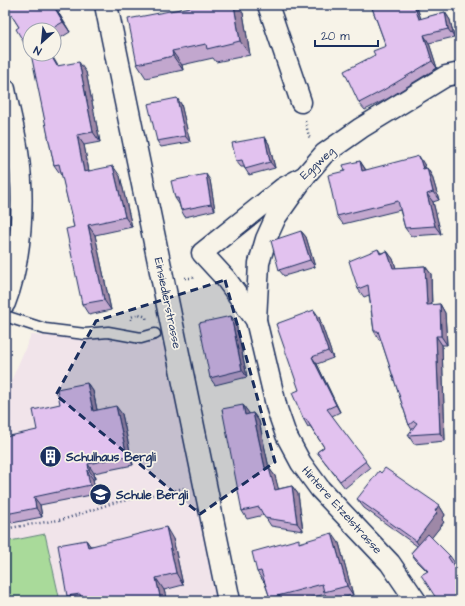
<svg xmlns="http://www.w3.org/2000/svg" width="465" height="606" font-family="'Architects Daughter',sans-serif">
<rect width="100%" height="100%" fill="#f7f3e8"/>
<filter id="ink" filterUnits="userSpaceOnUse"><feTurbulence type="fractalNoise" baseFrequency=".025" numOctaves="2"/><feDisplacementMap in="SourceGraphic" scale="8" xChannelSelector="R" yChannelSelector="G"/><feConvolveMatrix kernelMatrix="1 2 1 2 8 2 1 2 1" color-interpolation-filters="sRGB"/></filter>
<g filter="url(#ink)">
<polygon fill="#f1e4ea" points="31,335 142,339 156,338 166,346 217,601 5,601 5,387 8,388"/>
<polygon fill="#a9da9a" stroke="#62847c" points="45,534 60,601 5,601 5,542"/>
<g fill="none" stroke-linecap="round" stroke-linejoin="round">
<defs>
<polyline id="lane" points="5,316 45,329 85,334 108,332 141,338 155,334"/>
<g id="street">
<polyline points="268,5 301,102"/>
<path d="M5,89C9,110 15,131 18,152C25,198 22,260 5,303"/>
<polyline points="305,176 276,217 266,239 259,263 256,320 277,409 286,435 301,463 320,489 390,563 416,601"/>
<polyline points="256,320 226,279 202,253 283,188 305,176 324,154 361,128 446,76 460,73"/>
</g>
<polyline id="secondary" points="106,5 229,601"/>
</defs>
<use href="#lane" stroke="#1b2f5e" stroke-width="13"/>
<use href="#street" stroke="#1b2f5e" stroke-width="23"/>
<use href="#secondary" stroke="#1b2f5e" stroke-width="25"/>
<g stroke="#1b2f5e" stroke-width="2.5" stroke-dasharray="1 3" stroke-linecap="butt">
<polyline points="305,121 310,140"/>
<polyline points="185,278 193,278 195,276"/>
<polyline points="131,320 131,317 139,314 146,317 147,321"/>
<polyline points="5,517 7,517 9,528 65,519 113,503 185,488"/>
</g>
<use href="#lane" stroke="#f7f3e8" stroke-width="10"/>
<use href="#street" stroke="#f7f3e8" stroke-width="20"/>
<use href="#secondary" stroke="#f7f3e8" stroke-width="22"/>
</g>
<g fill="#c2a7ce" stroke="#1b2f5e">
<polygon points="5,5 60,5 62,9 58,12 70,32 54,42 54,30 30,30 19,27"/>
<polygon points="371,5 416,5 421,19 445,12 450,20 454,37 429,43 437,68 387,99 365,110 359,103 375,55 386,46"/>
<polygon points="243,13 250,55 216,62 213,58 182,65 183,70 146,78 137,64"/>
<polygon points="32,55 58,66 86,72 100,142 84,145 89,171 120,176 132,227 95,235 111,310 89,315 82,304 74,227 62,175 61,175 54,165"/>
<polygon points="177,98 181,104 190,142 161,147 157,141"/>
<polygon points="265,137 269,144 275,168 249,175 244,167 241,167 236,161"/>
<polygon points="360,161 366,170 424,164 426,169 427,168 432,176 439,200 433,202 441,234 411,236 405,228 400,210 343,224 337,216 345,171"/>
<polygon points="210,180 215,210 185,217 181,210 179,204 175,198"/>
<polygon points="301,231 306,237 315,267 284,276 279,270"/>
<polygon points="378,249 381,253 387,251 393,259 396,268 425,266 431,274 432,305 440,304 445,313 447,345 442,345 445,441 414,444 408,435 412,430 409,425 381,340 379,340 374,331 369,295 364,297 358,289"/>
<polygon points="231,316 236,323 247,377 215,385 210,378"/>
<polygon points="319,317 333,358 317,364 340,412 332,416 370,468 345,488 317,452 324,447 310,426 308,427 304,420 299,390"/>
<polygon points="87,383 93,391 97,410 122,414 133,465 94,473 95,479 93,479 96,494 40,505 42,517 12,523 6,514 37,430 60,404"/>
<polygon points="243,405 249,414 253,413 259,421 269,468 275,476 278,489 292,486 298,494 303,531 271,526 264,515 247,519 242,511"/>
<polygon points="357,499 439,505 445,515 442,520 444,522 431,538 450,556 455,563 453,564 427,571 416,560 411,553 417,546 364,508"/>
<polygon points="173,539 183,585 164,590 167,601 71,601 67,596 86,540 90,546"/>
<polygon points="301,542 339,543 353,595 330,601 325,594 299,601 272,601 270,598 264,581 264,582 257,572"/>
</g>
<g fill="#9e88a7" stroke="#1b2f5e">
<polygon points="53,5 58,12 70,32 63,22"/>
<polygon points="234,5 238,5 243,13 250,55 240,41"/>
<polygon points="414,5 416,5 424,27 419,19"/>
<polygon points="445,12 450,20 454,37 448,29"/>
<polygon points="424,35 429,43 437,68 432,61"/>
<polygon points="172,51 182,65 183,70 173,56"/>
<polygon points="50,54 51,54 64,76 57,66"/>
<polygon points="79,62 86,72 100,142 93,132"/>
<polygon points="177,98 181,104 190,142 185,136"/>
<polygon points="77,135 84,145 91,182 84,172"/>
<polygon points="265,137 269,144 275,168 270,162"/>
<polygon points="419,156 424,164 428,177 423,169"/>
<polygon points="360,161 365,169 368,179 362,171"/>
<polygon points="113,166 120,176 132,227 125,217"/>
<polygon points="427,168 432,176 439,200 433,192"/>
<polygon points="206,174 210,180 215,210 211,204"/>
<polygon points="427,194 433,202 441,234 435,226"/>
<polygon points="88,225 95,235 111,310 104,300"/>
<polygon points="301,231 306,237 315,267 310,260"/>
<polygon points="387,251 393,259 399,277 393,268"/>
<polygon points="425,266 431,274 432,314 427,305"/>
<polygon points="440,304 445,313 447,345 441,336"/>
<polygon points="314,310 319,317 333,358 328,351"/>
<polygon points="231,316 236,323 247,377 242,370"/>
<polygon points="436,336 442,345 445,441 440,433"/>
<polygon points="312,357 317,364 340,412 336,405"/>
<polygon points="87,383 93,391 99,419 93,411"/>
<polygon points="243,405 249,413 250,423 245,415"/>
<polygon points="116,406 122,414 133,465 127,456"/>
<polygon points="253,413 259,421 269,468 275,476 281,498 275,490 265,468"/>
<polygon points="88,464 94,473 95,479 89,470"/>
<polygon points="87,471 93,479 96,494 90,485"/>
<polygon points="292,486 298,494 303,531 297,523"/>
<polygon points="34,497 40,505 42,517 36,508"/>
<polygon points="439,505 445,515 442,520 444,522 422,550 416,541"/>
<polygon points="166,527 173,539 183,585 176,573"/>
<polygon points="332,533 339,543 353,595 347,586"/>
<polygon points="86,540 94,551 88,547"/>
<polygon points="156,578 164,590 167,601 161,601"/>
</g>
<g fill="#e2c2ef" stroke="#1b2f5e">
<polygon points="5,5 53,5 63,22 49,30 30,30 30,53 16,29 19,27"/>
<polygon points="201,5 234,5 240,41 207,49 206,44 172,51 173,56 137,64 128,19"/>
<polygon points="371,5 414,5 419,19 445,12 448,29 424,35 432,61 382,91 359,103 344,71 375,55 373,51 386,46"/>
<polygon points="31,54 50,54 57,66 79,62 93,132 77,135 84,172 113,166 125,217 88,225 104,300 82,304 66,229 74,227 59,164 54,165"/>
<polygon points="177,98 185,136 157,141 148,104"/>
<polygon points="265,137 270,162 245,169 242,160 236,161 232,143"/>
<polygon points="419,156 423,169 427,168 433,192 427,194 435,226 405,228 398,201 337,216 328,175 345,171 343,165 360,161 362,171"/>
<polygon points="206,174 211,204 181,210 178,198 175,198 171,181"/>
<polygon points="301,231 310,260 279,270 271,241"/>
<polygon points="378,249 380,254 387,251 393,268 425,266 427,305 440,304 441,336 436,336 440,433 408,435 417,423 414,421 409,425 378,331 374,331 368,285 358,289 349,261"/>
<polygon points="314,310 328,351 312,357 336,405 327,409 366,461 340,481 317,452 324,447 306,419 304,420 292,393 299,390 276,324"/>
<polygon points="231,316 242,370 210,378 199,323"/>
<polygon points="87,383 93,411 116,406 127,456 88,464 89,470 87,471 90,485 34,497 36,508 6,514 5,508 5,437 37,430 33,410 60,404 57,389"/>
<polygon points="243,405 245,415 253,413 265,468 269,468 275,490 292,486 297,523 265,518 259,507 242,511 222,409"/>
<polygon points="385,468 439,505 435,511 437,513 416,541 357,499 379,471 381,473"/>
<polygon points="166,527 176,573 156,578 161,601 82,601 80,594 67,596 58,545 86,540 88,547"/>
<polygon points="332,533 347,586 324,592 322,584 270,598 261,571 257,572 252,552 299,539 299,543"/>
<polygon points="428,534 450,556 448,557 460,575 460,601 438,601 421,575 428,571 411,553"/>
</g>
</g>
<path fill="#1b2f5e" fill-opacity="0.2" stroke="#1b2f5e" stroke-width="3" stroke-dasharray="8 5" stroke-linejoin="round" d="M225,280L275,462L200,514L56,395L96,321Z"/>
<defs>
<symbol id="building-disc" viewBox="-11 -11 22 22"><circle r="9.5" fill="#1b2f5e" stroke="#f7f3e8"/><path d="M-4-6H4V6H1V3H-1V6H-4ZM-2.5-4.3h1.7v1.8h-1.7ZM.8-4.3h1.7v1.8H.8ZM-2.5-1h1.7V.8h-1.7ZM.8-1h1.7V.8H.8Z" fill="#fff"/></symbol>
<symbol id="school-disc" viewBox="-11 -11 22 22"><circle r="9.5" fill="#1b2f5e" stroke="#f7f3e8"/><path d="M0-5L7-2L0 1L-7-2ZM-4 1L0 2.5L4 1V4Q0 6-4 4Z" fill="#fff"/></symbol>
</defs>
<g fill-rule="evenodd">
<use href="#building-disc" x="38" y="444" width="25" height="25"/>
<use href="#school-disc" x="88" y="482" width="25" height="25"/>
</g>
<g text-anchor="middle" stroke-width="3.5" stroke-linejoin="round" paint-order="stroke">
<g font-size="12" fill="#1b2f5e" stroke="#f7f3e8">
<text transform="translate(317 163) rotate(-42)" y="4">Eggweg</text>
<text transform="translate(168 303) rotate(78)" y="4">Einsiedlerstrasse</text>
<text transform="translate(342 510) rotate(48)" y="4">Hintere Etzelstrasse</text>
</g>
<g font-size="12" font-weight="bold" fill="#1b2f5e" stroke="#f7f3e8" text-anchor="start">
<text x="66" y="461">Schulhaus Bergli</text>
<text x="116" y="499">Schule Bergli</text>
</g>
</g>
<rect width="465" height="606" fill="none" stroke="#f7f3e8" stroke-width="20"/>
<rect x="10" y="10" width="445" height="586" fill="none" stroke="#1b2f5e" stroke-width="1.5" filter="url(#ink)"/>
<g transform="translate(42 42) rotate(207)"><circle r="19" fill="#f7f3e8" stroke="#9fa5b1"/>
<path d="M0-3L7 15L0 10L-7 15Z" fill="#1b2f5e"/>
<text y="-6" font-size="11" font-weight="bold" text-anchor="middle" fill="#1b2f5e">N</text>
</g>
<path d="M315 40v6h63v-6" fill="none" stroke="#1b2f5e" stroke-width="2"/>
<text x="321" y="40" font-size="12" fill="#1b2f5e" stroke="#f7f3e8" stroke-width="3" paint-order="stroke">20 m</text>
</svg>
